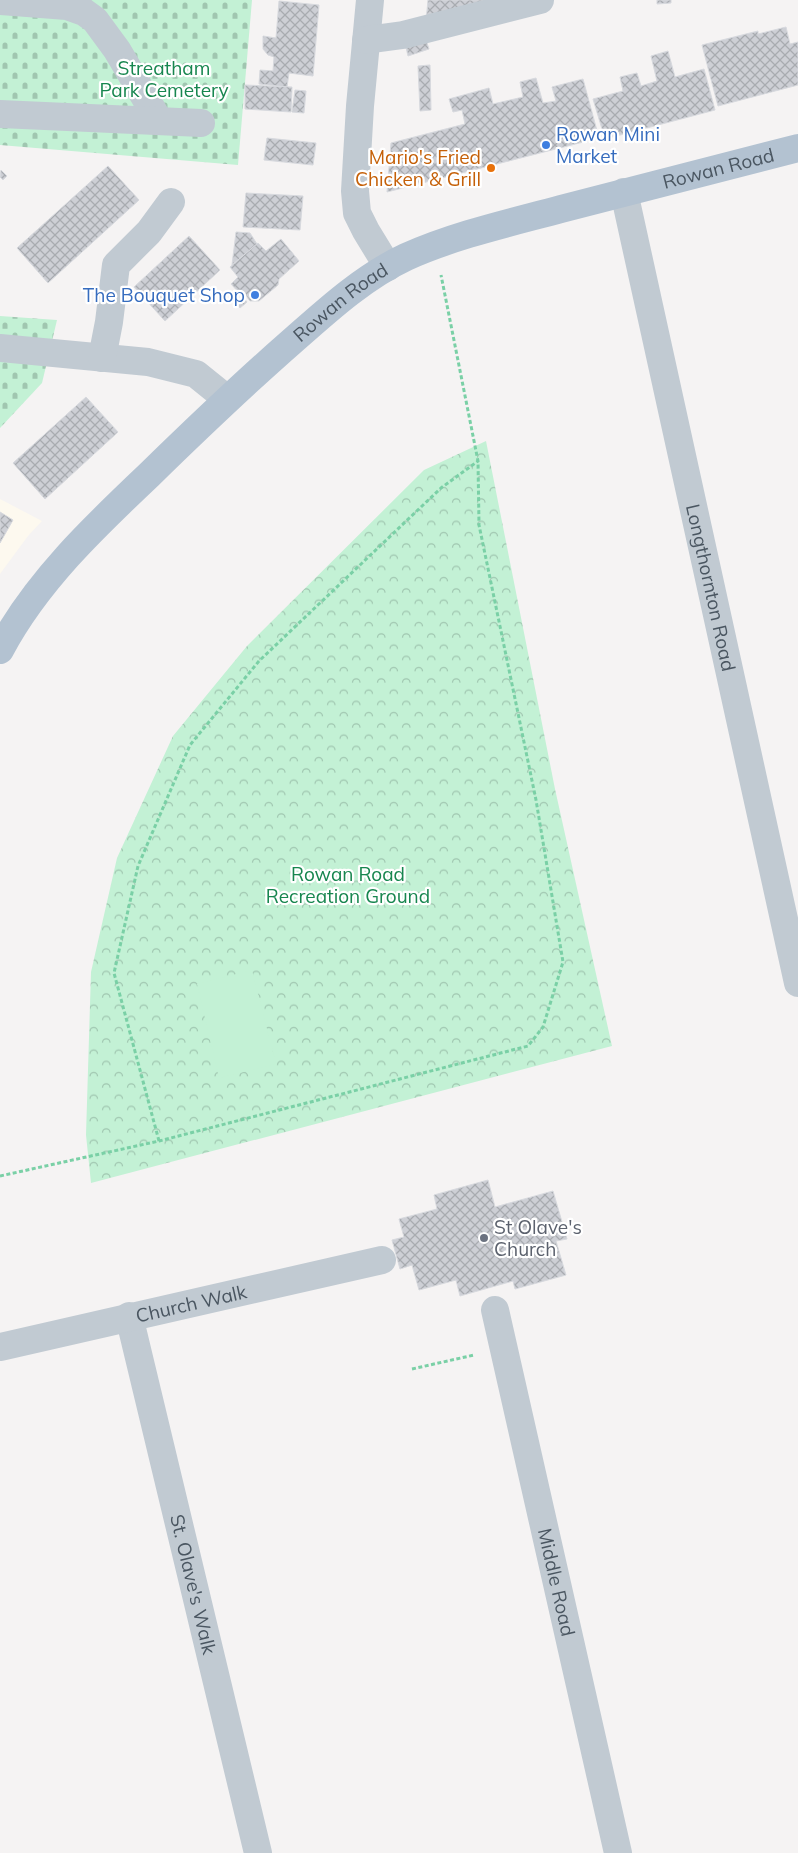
<svg xmlns="http://www.w3.org/2000/svg" width="798" height="1853" font-family="Mulish,sans-serif">
<defs>
<pattern id="forest-crowns" width="20" height="18" patternUnits="userSpaceOnUse" patternTransform="scale(1.25)"><rect width="20" height="18" fill="#c3f1d5"/><path d="M2 6a3 3 0 1 1 6 0M12 15a3 3 0 1 1 6 0" fill="none" stroke="#a0c6b0"/></pattern>
<pattern id="cemetery-stones" width="16" height="16" patternUnits="userSpaceOnUse" patternTransform="scale(1.25)"><rect width="16" height="16" fill="#c3f1d5"/><path d="M2 7V4a2 2 0 0 1 4 0v3zM10 15v-3a2 2 0 0 1 4 0v3z" fill="#a0c6b0"/></pattern>
<pattern id="building-cross-hatch" width="8" height="8" patternUnits="userSpaceOnUse" patternTransform="scale(1.25)"><rect width="8" height="8" fill="#cdcfd5"/><path d="M0 0l8 8M0 8l8-8" fill="none" stroke="#a8abb0"/></pattern>
</defs>
<rect width="100%" height="100%" fill="#f5f3f3"/>
<polygon fill="#fdf9ef" points="0,499 42,521 28,536 0,574"/>
<polygon fill="url(#forest-crowns)" points="486,441 555,789 612,1046 91,1183 86,1135 91,972 117,858 173,736 247,646 424,470"/>
<g fill="url(#cemetery-stones)">
<polygon points="0,0 252,0 238,165 0,145"/>
<polygon points="0,316 57,320 42,383 0,428"/>
</g>
<polygon fill="#c3f1d5" points="252,970 276,1064 219,1078 197,984"/>
<g fill="url(#building-cross-hatch)" stroke="#d7d9de">
<polygon points="428,0 504,0 426,21"/>
<polygon points="657,0 671,0 671,3 657,4"/>
<polygon points="279,1 319,5 313,76 289,73 287,87 259,84 260,70 273,71 274,57 268,55 263,49 263,36 276,38"/>
<polygon points="786,27 790,44 798,42 798,85 718,106 702,45 758,31 758,34"/>
<polygon points="425,37 429,49 408,56 405,43"/>
<polygon points="668,51 675,77 704,69 715,110 605,139 593,99 623,91 620,77 637,73 641,86 657,81 651,56"/>
<polygon points="430,65 431,110 420,111 418,66"/>
<polygon points="536,78 543,103 556,101 552,87 583,79 599,138 387,192 391,143 465,124 462,110 453,112 449,99 489,88 493,104 523,97 520,82"/>
<polygon points="245,85 292,87 291,112 245,109"/>
<polygon points="295,90 306,91 304,113 292,112"/>
<polygon points="267,138 316,143 313,165 264,160"/>
<polygon points="108,166 139,200 48,283 17,248"/>
<polygon points="1,170 7,176 3,180 0,177"/>
<polygon points="246,193 303,196 300,230 243,227"/>
<polygon points="236,232 250,233 257,244 232,265"/>
<polygon points="189,236 220,270 165,321 134,287"/>
<polygon points="281,239 299,261 279,279 278,285 259,301 250,301 243,292 241,295 231,284 238,277 230,267 258,243 266,251"/>
<polygon points="243,297 247,302 240,308 236,303"/>
<polygon points="86,397 118,432 45,499 13,463"/>
<polygon points="0,512 13,520 0,543"/>
<polygon points="488,1180 495,1207 553,1191 567,1239 556,1241 566,1275 515,1289 513,1281 460,1296 456,1280 419,1290 412,1265 400,1269 392,1240 404,1237 399,1219 437,1209 434,1195"/>
</g>
<g fill="none" stroke-linecap="round" stroke-linejoin="round">
<g stroke="#7ad0a6" stroke-width="3" stroke-dasharray="4 2.5" stroke-linecap="butt">
<polyline points="159,1141 114,973 138,866 190,745 259,661 441,488 478,461"/>
<polyline points="0,1176 159,1141 528,1046 543,1027 563,962 536,800 479,525 478,461 441,275"/>
<polyline points="412,1369 474,1355"/>
</g>
<g stroke="#c1cad2" stroke-width="28">
<polyline points="370,0 360,106 355,191 357,213 366,231 388,267"/>
<polyline points="0,1 67,6 84,12 95,20 117,50 159,121"/>
<polyline points="366,40 403,35 540,0"/>
<polyline points="0,114 201,123"/>
<path id="s1" d="M624,192L798,983"/>
<polyline points="0,348 148,362 196,374 227,399"/>
<polyline points="102,358 109,322 116,265 149,232 171,202"/>
<path id="s2" d="M495,1310L618,1853"/>
<path id="s3" d="M129,1316L258,1853"/>
<path id="s4" d="M0,1347L382,1260"/>
</g>
<path stroke="#b3c2d1" stroke-width="28" id="s5" d="M0,650C36,582 94,527 149,475C192,433 236,391 281,351C320,317 359,279 406,257C455,235 509,223 561,209C640,188 719,168 798,148"/>
</g>
<g fill="#3f7fe0" stroke="#fff" stroke-width="2">
<circle cx="546" cy="145" r="5"/>
<circle cx="255" cy="295" r="5"/>
</g>
<circle fill="#e8710a" stroke="#fff" stroke-width="2" cx="491" cy="168" r="5"/>
<circle fill="#6b7280" stroke="#fff" stroke-width="2" cx="484" cy="1238" r="5"/>
<g text-anchor="middle" stroke-width="4.5" stroke-linejoin="round" paint-order="stroke">
<g font-size="19" fill="#17864f" stroke="#fff">
<text x="164" y="75">Streatham<tspan x="164" dy="22">Park Cemetery</tspan></text>
<text x="348" y="881">Rowan Road<tspan x="348" dy="22">Recreation Ground</tspan></text>
</g>
<g font-size="19" fill="#366cbe" stroke="#fff" text-anchor="start">
<text x="556" y="141">Rowan Mini<tspan x="556" dy="22">Market</tspan></text>
<text x="245" y="302" text-anchor="end">The Bouquet Shop</text>
</g>
<g font-size="19" fill="#c56008" stroke="#fff" text-anchor="end">
<text x="481" y="164">Mario's Fried<tspan x="481" dy="22">Chicken &amp; Grill</tspan></text>
</g>
<g font-size="19" fill="#4a5661" stroke="#fff">
<text dy="7" stroke="none"><textPath href="#s5" startOffset="894">Rowan Road</textPath></text>
<text dy="7" stroke="none"><textPath href="#s5" startOffset="489">Rowan Road</textPath></text>
<text dy="7" stroke="none"><textPath href="#s1" startOffset="405">Longthornton Road</textPath></text>
<text dy="7" stroke="none"><textPath href="#s4" startOffset="196">Church Walk</textPath></text>
<text dy="7" stroke="none"><textPath href="#s2" startOffset="279">Middle Road</textPath></text>
<text dy="7" stroke="none"><textPath href="#s3" startOffset="276">St. Olave's Walk</textPath></text>
</g>
<g font-size="19" fill="#5b616d" stroke="#fff" text-anchor="start">
<text x="494" y="1234">St Olave's<tspan x="494" dy="22">Church</tspan></text>
</g>
</g>
</svg>
